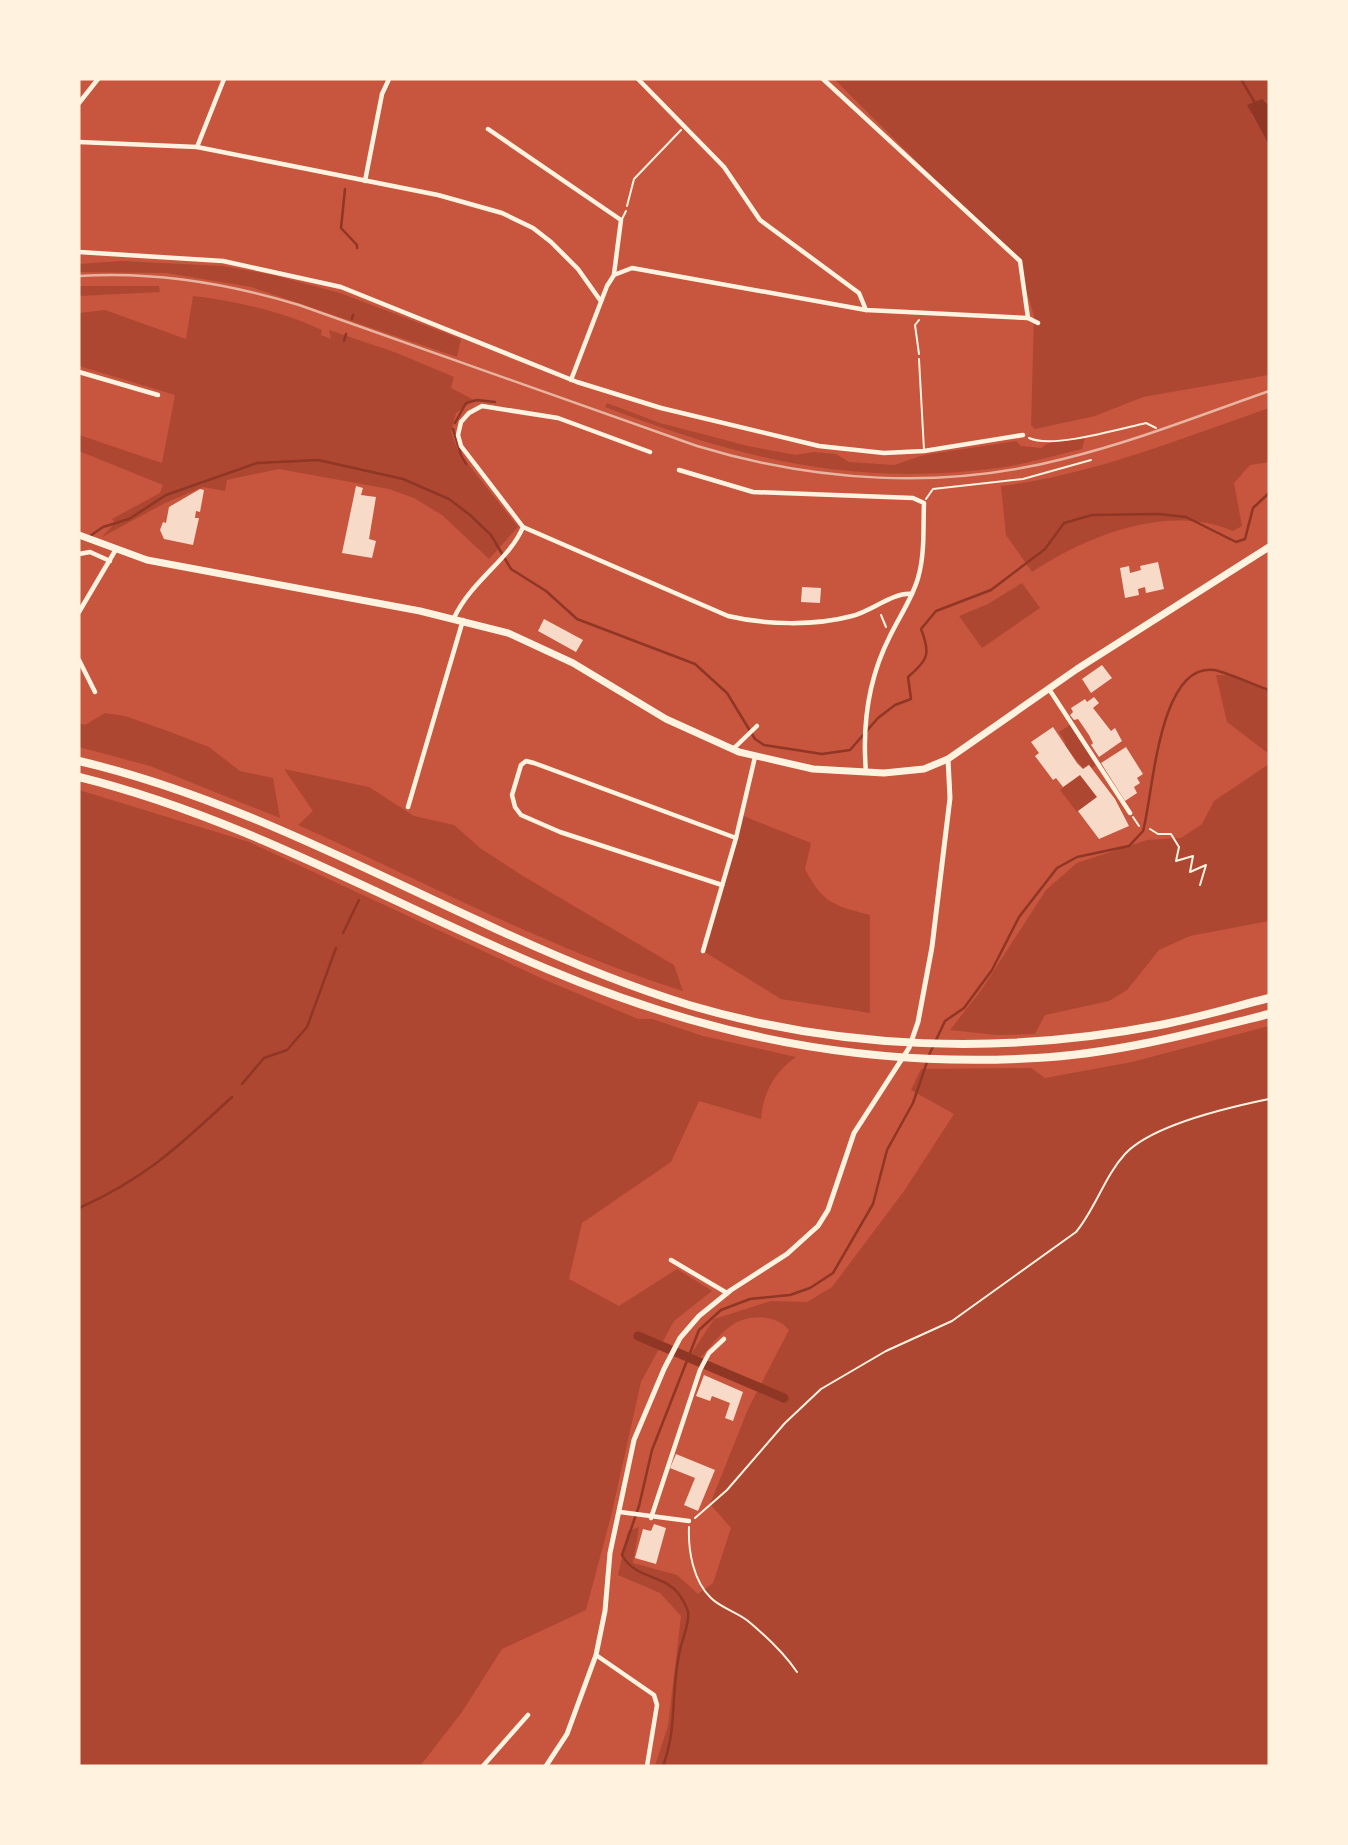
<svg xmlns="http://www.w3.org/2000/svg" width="1348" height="1845" font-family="'Open Sans',sans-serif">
<rect width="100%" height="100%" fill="#c8553d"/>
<g fill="#ae4732">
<polygon points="834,79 1269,79 1269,105 1265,100 1251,114 1269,143 1269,375 1143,397 1095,416 1035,429 1031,425 1034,316 1018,262"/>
<polygon points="122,261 223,266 273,275 340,293 461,339 457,357 251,287 166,273 79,272 79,264"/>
<polygon points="79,286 159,286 160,292 79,296"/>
<path d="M193,296C237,301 283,312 322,330L321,335L331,339L329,330L397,353L454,377L451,388L474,400L456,413L451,432L458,451L518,527L489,559L442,515L414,498L389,489L279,469L227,480L225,491L203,487L165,503L102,537L115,523L112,519L160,493L163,485L79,451V435L162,463L175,395L79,366V313L105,310L186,339Z"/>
<path d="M607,403L660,423L748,446L795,455L814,452L836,454L849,462L894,465L924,455L1016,441L1021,446L1041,448L1048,443L1085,438L1082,449C1052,456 1020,466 989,469C847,486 736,457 605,407Z"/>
<path d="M1269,408V462L1250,465L1234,483L1242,526L1233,531C1169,503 1086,536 1032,572L1006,535L1001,486C1093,475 1182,438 1269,408Z"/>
<polygon points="1022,583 1040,608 982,648 959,616 988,604"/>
<polygon points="1216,675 1233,675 1269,690 1269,754 1227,722"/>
<polygon points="105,713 125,716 173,733 209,747 240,771 273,778 280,818 150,766 79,747 79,723 85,725"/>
<polygon points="1070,725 1096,765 1092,768 1089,764 1083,768 1064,745 1066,743 1059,732"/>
<polygon points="1269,764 1269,921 1190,936 1159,950 1127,990 1109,1001 1045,1015 1035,1034 996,1035 950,1030 982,989 1046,890 1077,863 1147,840 1181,838 1202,824 1214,801"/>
<path d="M284,769L369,787L414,816L454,825L480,848L523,876L674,965L683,991C549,949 425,882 298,825L313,811Z"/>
<polygon points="1080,775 1097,797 1077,812 1060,790"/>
<path d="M79,790L249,842L543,979L638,1019H652L703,1036L796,1057C774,1072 763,1093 761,1119L699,1101L671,1162L582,1223L569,1279L619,1306L677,1269L712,1291L674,1321L641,1382L611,1516L586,1610L502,1649L462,1712L420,1766H79Z"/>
<path d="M741,815L811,843L805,869C822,903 835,906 870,915V1013L781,999L703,951Z"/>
<path d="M1269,1026V1766H655L668,1726L681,1616L660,1593L618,1575L628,1531L639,1527L633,1563L677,1575L698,1594L713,1583L731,1528L710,1504L748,1409L789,1330C775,1313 745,1314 728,1328C718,1335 710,1348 701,1357L691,1354L714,1319L771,1301L807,1302L832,1287L904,1191L954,1114L911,1090L921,1069L1031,1068L1045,1078L1132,1062Z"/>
</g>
<polygon fill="#8f3625" points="1262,99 1269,105 1268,143 1247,105"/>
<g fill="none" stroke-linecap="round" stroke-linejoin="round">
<g stroke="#8f3625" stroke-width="2.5">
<polyline points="1241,79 1255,103"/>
<polyline points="345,189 341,228 357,245 357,248"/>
<polyline points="352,319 353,315"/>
<polyline points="344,341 346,334"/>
<polyline points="455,423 466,403 477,400 495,402"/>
<polyline points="453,429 461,455 466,464"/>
<path d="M90,536L103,527L129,519L166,495L257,463L318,460L403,479L449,499L470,515L491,535L511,569L546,591L577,619L695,664L727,693L755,739L764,745L822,754L850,750L878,718L895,705L911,699L908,677C928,660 931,654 921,629L936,611L991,590L1045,549L1064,523L1092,515L1159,514L1186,517L1236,542L1245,539L1253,508L1269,493"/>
<polyline points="343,933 359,900"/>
<path d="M929,1055L945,1021L964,1008L992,970L1019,917L1057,868L1077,857L1129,846L1143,831C1153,797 1158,662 1214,670C1224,671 1256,686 1269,690"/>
<polyline points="242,1084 264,1058 287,1050 307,1027 336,948"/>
<path d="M79,1208C146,1178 179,1146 232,1097"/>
<path d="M663,1766C678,1726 670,1693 680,1650C682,1639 690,1623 688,1612C687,1607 682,1598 678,1593C662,1574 635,1579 622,1555L639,1506L652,1450L699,1330L721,1310L750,1299L790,1295L810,1288L833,1273L873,1204L887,1150L913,1103L927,1062"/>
</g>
<polyline stroke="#8f3625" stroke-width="9" points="638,1336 784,1398"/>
</g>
<g fill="#f7dbc8">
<polygon points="356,486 363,488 361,495 376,497 369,539 376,541 372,558 342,553"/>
<polygon points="200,489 204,490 200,512 196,511 195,518 199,518 193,545 164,539 160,530 163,522 166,523 169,507"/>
<polygon points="1158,562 1164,589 1146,593 1145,587 1138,589 1139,595 1125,598 1120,568 1129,566 1130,573 1141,570 1140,566"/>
<polygon points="802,587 821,588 820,603 801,602"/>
<polygon points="544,619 583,640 576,652 538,631"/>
<polygon points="1102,665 1112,678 1091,693 1082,679"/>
<polygon points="1094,697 1099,703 1093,708 1111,731 1115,728 1122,741 1099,757 1091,745 1093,743 1089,735 1078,719 1074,720 1070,715 1073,712 1071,708 1085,699 1087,702"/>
<polygon points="1053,727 1077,763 1083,769 1089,765 1115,799 1129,826 1099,839 1078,811 1097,797 1080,775 1063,787 1056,778 1053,780 1035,756 1039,753 1031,742"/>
<polygon points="1126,747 1143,774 1137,778 1140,783 1134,787 1137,793 1125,801 1101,763"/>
<polygon points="704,1375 743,1392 733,1421 725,1418 730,1403 712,1396 710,1401 696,1396"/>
<polygon points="676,1454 715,1470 698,1511 684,1505 695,1478 670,1468"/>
<polygon points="654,1524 666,1528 656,1564 635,1558 643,1529 651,1531"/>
</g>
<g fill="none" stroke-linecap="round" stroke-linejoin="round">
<g stroke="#fff3e0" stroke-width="2">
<polyline points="627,206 634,179 681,130"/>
<polyline points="919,354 915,325 919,320"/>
<path d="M1029,438C1052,449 1119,429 1146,423L1156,428"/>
<polyline points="926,499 933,489 1023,479 1091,460"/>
<polyline points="881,615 886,627"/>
<polyline points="1133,817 1139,826"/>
<polyline points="1150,829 1158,834 1171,834 1179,847 1176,861 1193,856 1190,872 1206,865 1200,885"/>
<path d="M695,1518L727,1490L785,1423L821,1389L886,1351L952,1321L1076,1232C1096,1208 1104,1177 1125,1154C1152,1125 1230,1107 1269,1099"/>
<path d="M689,1527C688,1550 693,1581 711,1598C721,1608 737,1612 748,1621C766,1636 784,1653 797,1672"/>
</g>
<g stroke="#fff3e0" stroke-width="2">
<polyline points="622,219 626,211"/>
<polyline points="919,359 924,450"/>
</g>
<g stroke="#fff3e0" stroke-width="4.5">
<polyline points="638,79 724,167 760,220 859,293 866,310"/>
<polyline points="823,79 1020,261 1028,318"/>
<polyline points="79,103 98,79"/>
<polyline points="488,129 621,220 614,274"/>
<polyline points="79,142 197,147 438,195 502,213 533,228 551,242 578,269 600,300"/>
<polyline points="197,147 224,79"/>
<polyline points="365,181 382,94 389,79"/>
<polyline points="79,252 223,261 341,287 577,382 661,408 819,446 884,453 924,451 1023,435"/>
<polyline points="79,372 158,395"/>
<polyline points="571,380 607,286 614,275 632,268 866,310 1028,318 1038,323"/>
<path d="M650,452L558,418L482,406L469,413L461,422L458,435L461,446L523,527L728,616C766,625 815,626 852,616C872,611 893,592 912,594"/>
<path d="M679,470L753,492L913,498L924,503C923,528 925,554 918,578C912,599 899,617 890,636C868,679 862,724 866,772"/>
<polyline points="79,554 90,552 110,561"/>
<polyline points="79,612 115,551"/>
<path d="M454,618C471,581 510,559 523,527"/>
<polyline points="79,660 95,692"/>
<polyline points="1049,689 1130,813"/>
<polyline points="733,749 757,726"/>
<polyline points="408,807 463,620"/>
<polyline points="722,885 560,832 521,815 515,807 512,795 521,765 526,761 534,763 736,838"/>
<polyline points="703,951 736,838 755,757"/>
<polyline points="671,1260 727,1293"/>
<polyline points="620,1512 689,1521"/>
<polyline points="651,1518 700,1370 709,1353 724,1339"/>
<polyline points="596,1655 654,1695 657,1705 647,1766"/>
<polyline points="483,1766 528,1715"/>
</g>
<polyline stroke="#fff3e0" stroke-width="5" points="546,1766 567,1734 596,1655 605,1611 610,1553 634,1440 664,1369 680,1338 699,1316 731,1290 787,1254 818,1226 828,1210 854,1133 909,1048 918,1022 932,947 950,798 948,759"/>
<polyline stroke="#fff3e0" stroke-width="7" points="79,535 147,560 420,611 508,633 573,663 666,719 739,752 813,769 884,773 924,769 948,759 1077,669 1269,547"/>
<g stroke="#fff3e0" stroke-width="8">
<path d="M79,761C220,794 348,861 479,921C547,953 617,983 689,1005C841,1050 1004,1055 1160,1025C1197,1018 1233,1007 1269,998"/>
<path d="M79,777C245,818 391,904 547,969C706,1036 863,1068 1036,1058C1115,1054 1193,1033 1269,1014"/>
</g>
<path stroke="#e9b49f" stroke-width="2.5" d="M79,276C155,271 227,283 299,305L697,446C815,482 942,490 1063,459C1133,442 1201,415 1269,391"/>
</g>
<rect width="1348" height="1845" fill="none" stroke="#fff3e0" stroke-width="161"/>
</svg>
